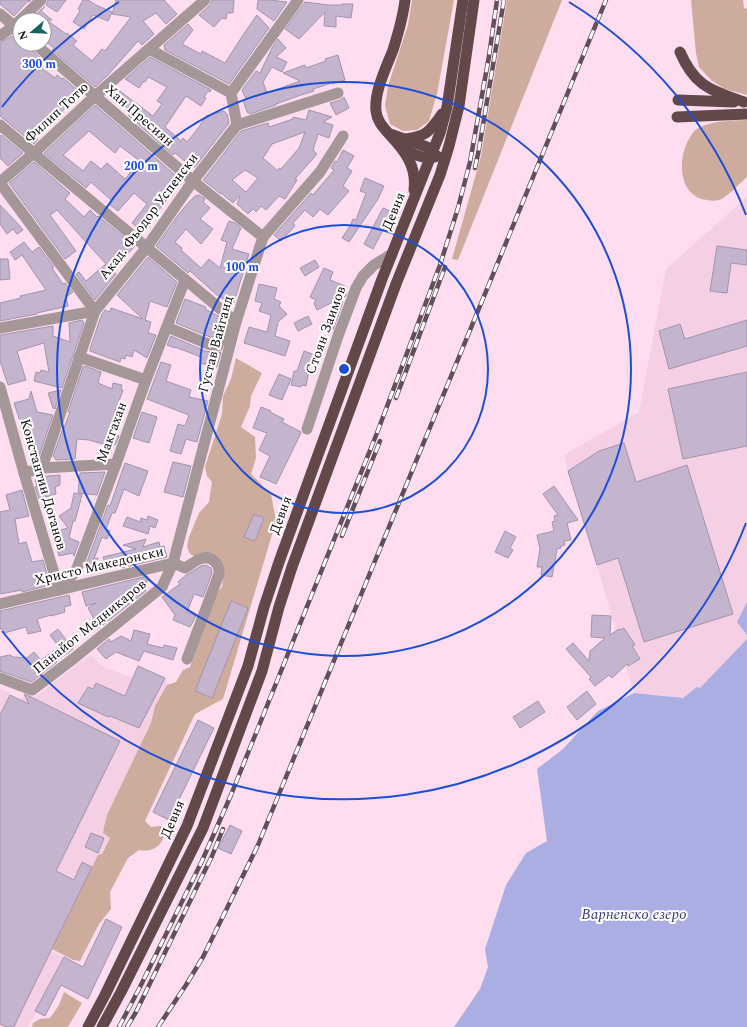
<svg xmlns="http://www.w3.org/2000/svg" width="747" height="1027" font-family="Spectral,serif">
<rect width="100%" height="100%" fill="#fdddef"/>
<g fill="#f5cfe4">
<polygon points="747,197 747,602 737,622 747,635 747,639 700,688 683,698 634,693 597,565 568,471 564,455 639,412 666,269"/>
<polygon points="90,655 103,667 133,678 138,666 165,678 167,685 155,706 151,723 103,833 110,837 51,951 74,962 45,1016 36,1012 28,1027 0,1027 0,689 11,693 10,695 20,700 26,694 34,698"/>
</g>
<g fill="#ceac9d">
<polygon points="412,0 454,0 437,94 429,121 417,130 403,131 390,124 385,106 388,86 408,25"/>
<polygon points="507,0 562,0 458,260 452,259 481,156"/>
<polygon points="691,0 743,0 744,8 747,9 747,95 725,89 711,80 699,67 696,53"/>
<path d="M747,120V177C740,183 730,194 722,199C717,201 711,201 707,200C677,197 677,155 691,136C692,133 694,131 697,129C712,120 730,121 747,120Z"/>
<path d="M236,358L262,373L251,396L250,406L241,427L255,437L256,458L251,474L271,494L276,521L223,699L195,714L145,821L151,827L160,826L165,828C165,844 154,853 139,850L128,858L110,892L111,909L99,924L80,961L73,960L52,949L92,867L98,855L102,854L110,838L103,833L104,827L107,815L151,723L155,706L167,685L176,682L183,670L190,667L215,595L222,587L224,569L221,561L196,557L190,554L187,547L189,537L199,513L209,502L212,482L207,476L205,467L222,414L223,396L231,379Z"/>
<polygon points="64,992 82,1003 68,1027 32,1027 33,1023 40,1019 50,1018 59,1005"/>
</g>
<g fill="#abaee2">
<polygon points="747,602 747,635 737,622"/>
<polygon points="747,639 747,1027 454,1027 480,989 488,967 485,949 506,885 526,853 547,841 537,769 563,749 598,711 634,693 683,698 697,687 700,688"/>
</g>
<g fill="#c4b4ce" stroke="#a393ad" fill-rule="evenodd">
<polygon points="0,0 31,0 29,2 28,1 14,16 0,4"/>
<polygon points="48,0 66,0 57,12 46,5"/>
<polygon points="83,0 88,0 96,5 112,12 108,21 93,15 84,29 73,22 80,11 78,9"/>
<polygon points="116,0 164,0 177,14 166,24 156,13 143,21 154,34 142,45 138,41 108,75 95,87 52,50 54,48 44,40 44,20 30,20 45,6 41,11 52,20 47,20 66,34 67,33 77,41 73,45 92,61 102,49 105,51 131,17 112,14"/>
<polygon points="212,0 234,0 233,13 227,13 226,19 222,18 214,27 199,15 210,5"/>
<polygon points="258,0 270,0 287,2 274,21 257,9"/>
<polygon points="305,2 328,5 342,5 342,4 353,4 351,18 336,16 336,27 324,26 325,12 299,39 285,29"/>
<polygon points="257,15 269,28 229,84 165,50 164,45 188,24 193,30 182,44 201,54 202,51 225,63 243,35"/>
<polygon points="14,35 20,40 20,44 25,44 44,61 39,66 55,78 57,75 62,79 63,78 81,93 36,137 38,139 34,144 0,116 0,43"/>
<polygon points="278,39 286,48 276,57 287,62 282,72 272,67 263,82 267,93 300,81 283,73 305,65 306,68 326,61 325,59 338,55 345,80 332,84 332,83 313,89 314,91 301,95 276,104 276,105 250,114 247,112 243,100 246,99 242,90 256,71 260,73 272,48"/>
<polygon points="150,57 211,90 210,92 208,91 204,97 206,98 201,106 186,96 165,127 181,141 183,138 187,142 199,127 206,116 224,111 227,114 229,123 195,167 192,167 175,153 173,155 128,115 131,111 112,97 117,89 153,116 162,104 157,101 167,87 148,77 145,82 144,81 139,88 125,79"/>
<polygon points="344,97 349,108 336,115 330,103 340,100"/>
<path d="M95,105L182,181L142,231L132,223L147,204L134,193L118,211L109,204L112,201L91,182L86,188L44,153ZM89,131L115,153L120,146L140,161L125,179L107,163L101,169L91,161L83,171L63,155Z"/>
<path d="M309,110L332,117L323,122L333,125L329,138L318,134L313,150L317,154L295,179L297,180L285,199L279,196L266,210L261,206L256,212L253,209L248,214L237,204L240,196H239L233,203L221,193V194L203,180L204,179L241,131L268,123L269,127L293,119V117L306,120ZM305,132L299,148L281,169L279,168L278,171L263,158L272,144ZM245,170L258,178L246,192L232,180Z"/>
<polygon points="1,135 23,153 8,166 0,158 0,137"/>
<polygon points="343,150 354,156 347,168 352,171 343,186 349,191 328,215 320,209 313,217 305,210 293,223 295,226 281,241 274,235 311,193 313,195 334,170 331,168 335,161 337,162"/>
<polygon points="34,162 70,193 65,199 84,217 90,210 97,217 98,216 135,246 117,265 118,266 113,271 116,274 95,300 76,274 79,272 86,281 106,264 57,210 50,215 76,251 65,259 9,183"/>
<polygon points="365,178 384,186 378,199 349,242 342,238 350,226 353,219 356,220 366,193 360,191"/>
<polygon points="199,195 205,199 203,202 210,208 200,219 213,229 201,244 186,229 175,242 182,248 181,250 201,268 209,259 220,268 227,242 221,240 229,221 235,223 241,228 232,249 249,254 233,305 217,295 190,271 188,273 156,246 178,215 188,203 195,196"/>
<polygon points="0,205 19,225 23,230 17,234 13,229 7,234 0,224"/>
<polygon points="383,208 390,211 382,232 373,249 364,244"/>
<polygon points="24,242 32,252 39,247 54,267 52,268 63,284 65,283 73,292 66,297 68,306 37,313 37,314 0,321 0,303 21,298 20,296 46,290 22,255 15,260 10,252"/>
<polygon points="717,246 747,250 747,265 731,263 727,293 710,291"/>
<polygon points="148,257 177,282 167,307 150,301 145,320 151,322 148,333 156,335 147,358 134,350 132,357 126,355 125,359 121,358 120,362 90,351 90,349 99,322 102,314 105,310 110,312 111,308 143,319 117,295"/>
<polygon points="0,259 8,259 10,279 0,280"/>
<polygon points="315,260 319,267 305,276 300,268"/>
<polygon points="324,268 333,272 330,280 345,286 342,293 346,294 346,296 338,300 343,302 333,330 325,327 337,300 317,310 314,303 316,300 310,297"/>
<polygon points="259,284 277,288 274,299 281,302 279,306 287,314 278,322 275,336 290,341 285,356 244,343 249,327 267,332 271,315 259,311 262,303 255,301"/>
<polygon points="185,299 206,307 205,309 218,316 227,323 218,334 213,337 210,337 176,323"/>
<polygon points="308,316 312,324 298,331 294,323"/>
<polygon points="82,320 84,323 62,388 34,381 36,372 40,373 41,370 49,372 44,343 17,351 26,380 8,385 0,361 0,335 53,326 53,336 70,342 69,323"/>
<polygon points="747,320 747,346 669,369 659,331 680,324 685,339"/>
<polygon points="171,336 205,351 217,353 221,352 217,367 200,363 201,357 175,347 175,348 167,345"/>
<polygon points="304,351 320,357 316,367 310,365 306,386 302,385 301,387 291,385 294,371 297,371"/>
<polygon points="161,362 171,365 166,381 191,390 189,397 208,401 197,442 186,439 181,454 170,451 178,424 185,426 189,415 147,399"/>
<polygon points="85,366 101,372 98,383 112,389 113,383 122,385 121,390 123,390 112,420 120,423 116,435 119,436 115,445 113,444 113,447 89,440 77,439 75,459 56,460 53,456 63,428 64,428 70,412 68,412 83,367"/>
<polygon points="747,372 747,446 683,459 668,389"/>
<polygon points="279,374 291,379 282,400 269,395"/>
<polygon points="61,390 55,409 53,408 48,393"/>
<polygon points="31,391 37,412 53,415 37,462 34,462 20,424 21,424 14,403 29,399"/>
<polygon points="261,407 271,411 270,412 284,419 282,422 301,432 301,433 276,484 260,477 270,456 259,450 267,433 253,428"/>
<polygon points="142,412 157,417 149,443 133,438"/>
<polygon points="624,443 636,482 687,465 733,614 644,642 618,558 597,565 568,471 599,451"/>
<polygon points="173,462 191,466 183,497 164,492"/>
<polygon points="125,463 148,471 139,496 124,489 115,513 112,513 106,529 110,531 107,539 102,537 94,559 98,558 94,570 85,567 108,505 110,506"/>
<polygon points="105,472 97,495 78,493 80,473"/>
<polygon points="60,475 60,485 55,487 56,494 39,499 35,487 37,486 35,480 37,477"/>
<polygon points="554,486 578,520 567,523 571,540 564,541 565,545 561,546 561,548 557,549 552,577 541,575 542,567 537,567 540,549 537,535 554,531 552,522 555,521 554,516 558,515 543,494"/>
<polygon points="22,490 29,516 15,519 19,544 26,542 32,562 43,560 50,585 22,592 22,590 0,594 0,512 10,510 6,495"/>
<polygon points="74,493 82,495 75,521 73,521 69,538 79,542 74,556 73,553 59,556 53,532 68,528 59,516 71,508"/>
<polygon points="254,514 264,518 255,541 244,537"/>
<polygon points="148,516 158,520 155,528 150,526 148,534 123,526 127,517 140,522 141,518 147,520"/>
<polygon points="505,531 516,537 510,548 513,550 508,558 495,552"/>
<polygon points="146,539 143,547 159,542 160,547 164,546 167,557 121,568 120,563 106,566 103,557 136,549 123,545"/>
<polygon points="206,565 211,568 212,573 203,597 194,594 187,612 196,616 190,627 173,620 175,615 162,597 180,584 178,582 186,575 201,566"/>
<polygon points="147,576 149,580 142,585 146,591 99,628 88,608 96,603 86,606 82,592"/>
<polygon points="69,595 71,605 64,607 65,612 51,616 51,615 37,619 41,631 28,634 26,627 4,633 3,629 0,629 0,611"/>
<polygon points="231,601 248,608 212,698 195,691"/>
<polygon points="592,615 611,616 610,635 619,629 620,630 624,628 635,645 632,646 640,659 628,666 627,664 612,678 609,675 595,686 589,679 591,677 566,649 573,643 589,661 590,651 605,638 591,637"/>
<polygon points="58,629 73,649 56,661 57,662 31,682 0,671 0,657 10,655 13,657 27,658 34,652 41,660 59,647 50,635"/>
<polygon points="134,630 150,634 147,644 163,648 164,645 177,648 173,660 144,651 139,661 116,652 106,659 97,649 109,639 111,642 121,636 131,641"/>
<polygon points="138,666 165,678 139,728 110,716 108,717 78,703 88,687 93,689 96,683 125,696"/>
<polygon points="587,691 596,704 577,720 567,707"/>
<polygon points="24,694 31,697 120,741 56,871 74,880 82,862 92,867 20,1014 14,1027 7,1027 0,1024 0,715 10,695 29,704"/>
<polygon points="538,701 545,712 520,728 513,717"/>
<polygon points="198,720 214,728 169,820 153,812"/>
<polygon points="230,825 242,831 231,854 218,848"/>
<polygon points="91,833 104,838 98,853 85,847"/>
<polygon points="106,919 122,927 88,999 61,985 45,1016 35,1011 64,957 83,967"/>
</g>
<g fill="none" stroke-linecap="round" stroke-linejoin="round">
<g stroke="#a59697" stroke-width="11">
<polyline points="0,14 20,31"/>
<polyline points="0,36 14,26 41,0"/>
<polyline points="35,44 193,181 263,237"/>
<polyline points="149,49 231,93"/>
<path d="M0,125L236,322C230,330 223,343 212,345"/>
<polyline points="237,125 338,93"/>
<polyline points="0,182 34,153 95,96 205,0"/>
<polyline points="0,183 95,311 0,328"/>
<polyline points="167,327 208,344 218,346"/>
<polyline points="79,357 146,380"/>
<polyline points="0,387 24,473 59,590"/>
<polyline points="307,429 338,336 356,288 363,276 374,265 392,254"/>
<polyline points="42,468 95,311 147,247 193,181 237,125 231,93 298,0"/>
<polyline points="24,473 42,468 116,464"/>
<polyline points="59,590 76,571 116,464 146,380 185,280"/>
<path d="M0,604L173,563L185,568C190,565 195,561 200,559C211,554 220,564 219,574L187,659"/>
<polyline points="0,678 32,690 73,659 162,587 173,563 236,322 263,237 320,172 343,136"/>
</g>
<g stroke="#63484a" stroke-width="11">
<path d="M405,0C403,17 398,34 393,50C386,68 374,92 376,111C377,121 383,127 389,134C405,151 417,166 414,190"/>
<path d="M680,52C695,87 711,90 744,102"/>
<polyline points="678,100 734,102"/>
<polyline points="677,117 747,114"/>
<polyline points="390,134 427,147 433,152 435,157"/>
<path d="M406,139C427,136 430,131 442,114"/>
<path d="M403,148C413,155 425,160 437,156"/>
<polyline points="88,1027 105,995 187,826 248,666 264,607 279,562 382,279 440,133 447,107 463,0"/>
<polyline points="102,1027 121,992 203,828 262,671 279,607 292,567 396,284 440,175 449,146 459,106 474,0"/>
</g>
<defs>
<g id="rail">
<polyline points="475,168 479,149 504,0"/>
<polyline points="396,398 445,267"/>
<polyline points="342,536 380,441"/>
<polyline points="119,1027 140,987 202,861 231,795 377,433 440,265 458,208 470,162 489,56 497,0"/>
<polyline points="127,1027 136,1012 212,856 223,829"/>
<polyline points="158,1027 186,985 203,957 258,845 606,0"/>
</g>
</defs>
<use href="#rail" stroke="#615059" stroke-width="4.5"/>
<use href="#rail" stroke="#fff" stroke-width="3" stroke-dasharray="9" stroke-linecap="butt"/>
</g>
<g fill="none" stroke="#1d4ed8" stroke-width="2">
<circle cx="344" cy="369" r="144"/>
<circle cx="344" cy="369" r="287"/>
<path d="M746 523A431 431 0 0 1 2 631M2 107A431 431 0 0 1 119 2M569 2A431 431 0 0 1 746 215"/>
</g>
<g text-anchor="middle" stroke-width="4" stroke-linejoin="round" paint-order="stroke">
<g font-size="14" fill="#130a0f" stroke="#fff">
<text transform="translate(56 112) rotate(-43)" y="5">Филип Тотю</text>
<text transform="translate(140 115) rotate(41)" y="5">Хан Пресиян</text>
<text transform="translate(393 211) rotate(-68)" y="5">Девня</text>
<text transform="translate(148 216) rotate(-53)" y="5">Акад. Фьодор Успенски</text>
<text transform="translate(325 330) rotate(-70)" y="5">Стоян Заимов</text>
<text transform="translate(215 344) rotate(-75)" y="5">Густав Вайганд</text>
<text transform="translate(111 432) rotate(-70)" y="5">Макгахан</text>
<text transform="translate(44 484) rotate(74)" y="5">Константин Доганов</text>
<text transform="translate(280 515) rotate(-70)" y="5">Девня</text>
<text transform="translate(99 565) rotate(-13)" y="5">Христо Македонски</text>
<text transform="translate(89 626) rotate(-39)" y="5">Панайот Медникаров</text>
<text transform="translate(172 819) rotate(-67)" y="5">Девня</text>
</g>
<g font-size="15" font-style="italic" fill="#3c3979" stroke="#fff">
<text x="634" y="919">Варненско езеро</text>
</g>
</g>
<circle cx="344" cy="369" r="6" fill="#1d4ed8" stroke="#fff" stroke-width="2"/>
<g font-size="12" text-anchor="middle" font-weight="bold" fill="#1d4ed8" stroke="#fff" stroke-width="4" stroke-linejoin="round" paint-order="stroke">
<text x="39" y="68">300 m</text>
<text x="141" y="170">200 m</text>
<text x="242" y="271">100 m</text>
</g>
<g transform="translate(32 32) rotate(251)"><circle r="19" fill="#ffffff" stroke="#a19d9f"/>
<path d="M0-3L7 15L0 10L-7 15Z" fill="#166460"/>
<text y="-6" font-size="11" font-weight="bold" text-anchor="middle" fill="#130a0f">N</text>
</g>
</svg>
